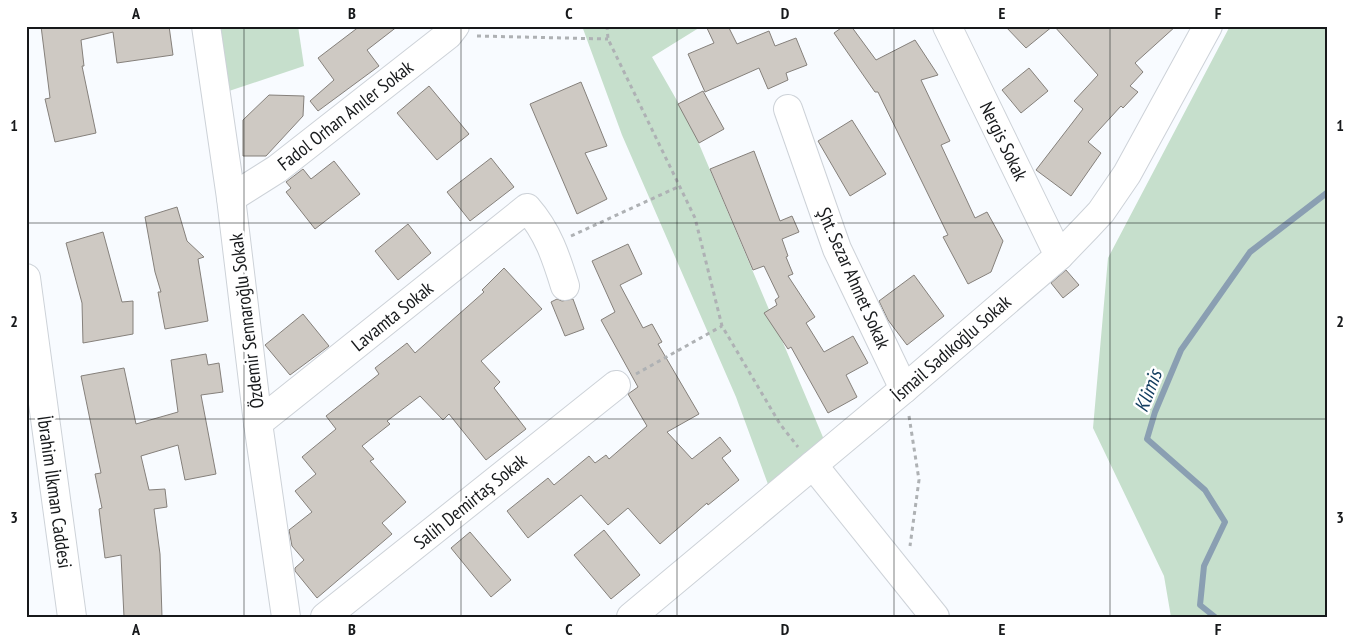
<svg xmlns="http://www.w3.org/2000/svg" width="1354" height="643" font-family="'PT Sans Narrow',sans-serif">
<rect width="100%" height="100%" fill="#f8fbff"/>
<g fill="#c6dfcc">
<polygon points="219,26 298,26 304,66 229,91"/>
<polygon points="582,26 702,26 652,57 691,125 825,442 769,487 736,397 622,135"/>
<polygon points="1230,26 1328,26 1328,617 1171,617 1164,576 1093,428 1108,258"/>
</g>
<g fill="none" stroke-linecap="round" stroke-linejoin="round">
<polyline stroke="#8a9fb2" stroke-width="6" points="1215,617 1200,605 1204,566 1225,522 1205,490 1147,439 1155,412 1181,350 1250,252 1328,192"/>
</g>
<g fill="#cec9c3" stroke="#85807b">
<polygon points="41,26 169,26 173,55 117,63 113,32 81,40 84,66 82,66 96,133 55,142 45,99 50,98"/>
<polygon points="360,26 398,26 367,50 379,66 318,111 310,101 334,80 318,58"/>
<polygon points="706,26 728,26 737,44 769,31 775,46 796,38 807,65 786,73 788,80 768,89 759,68 705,92 688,54 714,43"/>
<polygon points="844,26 851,26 876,60 915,40 938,75 921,80 950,141 941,145 975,218 987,212 1003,241 991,272 968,284 943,237 948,235 878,92 875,92 834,33"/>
<polygon points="1005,26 1053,26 1026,48"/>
<polygon points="1054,26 1176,26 1135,63 1143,72 1130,86 1138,92 1123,108 1121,106 1088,142 1101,153 1071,196 1036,170 1083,109 1074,101 1098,75"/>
<polygon points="1029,68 1048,91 1021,113 1002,90"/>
<polygon points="581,82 607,146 585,153 607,199 577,214 530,104"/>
<polygon points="429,86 469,134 437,160 397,113"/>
<polygon points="703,91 724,129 699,143 678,104"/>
<polygon points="269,95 304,96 303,116 266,156 243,156 243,120"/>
<polygon points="852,120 886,174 850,196 818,141"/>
<polygon points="754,151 780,221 792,216 799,232 782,239 788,256 786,257 793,274 788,276 815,317 806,323 824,352 853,336 868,363 846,375 857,397 828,413 791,347 788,349 764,313 777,305 775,300 779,297 764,266 753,270 710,169"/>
<polygon points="491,158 514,187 470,221 447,192"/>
<polygon points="334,161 360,194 315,229 286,192 291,188 286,182 303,169 311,179"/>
<polygon points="177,207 187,241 204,257 198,259 208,321 165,329 158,292 161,292 155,272 145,217"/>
<polygon points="408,224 431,253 398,280 375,251"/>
<polygon points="103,232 122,302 133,301 133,334 83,343 82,303 66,243"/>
<polygon points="628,244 642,274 620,285 643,328 652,324 662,342 658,344 699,414 667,432 692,459 720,437 731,451 722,458 739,480 708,505 707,503 660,544 628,508 608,525 581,495 528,538 507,511 548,478 554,485 589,456 595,463 606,455 609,459 647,426 628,394 638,387 601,320 615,312 592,261"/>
<polygon points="504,268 542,309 481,361 500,382 494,388 526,429 486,460 449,414 443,420 420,396 387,421 390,424 362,446 374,459 370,461 406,502 382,523 392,534 317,598 295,571 295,568 304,560 292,546 289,530 312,512 295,491 316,474 302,457 336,429 326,416 379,374 375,368 407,343 415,353 484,292 482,290"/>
<polygon points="1066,270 1079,285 1063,298 1051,283"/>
<polygon points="914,275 944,316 907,345 888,320 879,301"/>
<polygon points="557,299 562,301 573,299 584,329 565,336 551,302"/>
<polygon points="303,314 329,346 290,375 265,345"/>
<polygon points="206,354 208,365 219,363 223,392 201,395 216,474 185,480 178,445 141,456 149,490 165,489 167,507 154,509 160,554 162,617 124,617 121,555 105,558 99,509 102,508 95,474 101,473 81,376 124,368 136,424 178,412 171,360"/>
<polygon points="604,530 640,575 611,599 574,555"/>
<polygon points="470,532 511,580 491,597 451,548"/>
</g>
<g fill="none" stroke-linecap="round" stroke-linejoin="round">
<defs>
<g id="minor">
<polyline points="206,26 231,198 258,423 286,617"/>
<polyline points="947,26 1059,256"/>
<polyline points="788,109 837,249 904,389"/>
<polyline points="231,198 277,169 448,35 455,26"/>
<polyline points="26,278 72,617"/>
<path d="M258,423L527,208C548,232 556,257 565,286"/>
<polyline points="813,465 935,617"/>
<polyline points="325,617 616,385"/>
<polyline points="631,617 904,389 1059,256 1086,228 1101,212 1127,174 1208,26"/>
</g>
</defs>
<use href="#minor" stroke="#cdd2d8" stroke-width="30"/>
<g stroke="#aeb1b4" stroke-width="3" stroke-dasharray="4 4" stroke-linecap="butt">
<polyline points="607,26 608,39 695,218 722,326 780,424 798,447"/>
<polyline points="477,36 608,39"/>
<polyline points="571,236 680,186"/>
<polyline points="636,374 722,326"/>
<polyline points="909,416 919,480 910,546"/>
</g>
<use href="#minor" stroke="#fff" stroke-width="28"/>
</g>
<path fill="none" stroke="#17191b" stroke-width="1" stroke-opacity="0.55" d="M244,26V617M461,26V617M677,26V617M894,26V617M1110,26V617M26,223H1328M26,419H1328"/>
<g text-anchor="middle" stroke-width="5" stroke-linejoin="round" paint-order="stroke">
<g font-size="19" fill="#17191b" stroke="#fff">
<text transform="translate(345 115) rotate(-38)" y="7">Fadol Orhan Anıler Sokak</text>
<text transform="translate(1004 141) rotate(64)" y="7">Nergis Sokak</text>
<text transform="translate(854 278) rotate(66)" y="7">Şht. Sezar Ahmet Sokak</text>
<text transform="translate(392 316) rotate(-39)" y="7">Lavamta Sokak</text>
<text transform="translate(246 321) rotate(-97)" y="7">Özdemir Sennaroğlu Sokak</text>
<text transform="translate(951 348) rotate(-41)" y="7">İsmail Sadıkoğlu Sokak</text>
<text transform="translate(55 492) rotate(82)" y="7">İbrahim İlkman Caddesi</text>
<text transform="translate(470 501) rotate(-39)" y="7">Salih Demirtaş Sokak</text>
</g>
<g font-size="20" font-style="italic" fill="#113c5f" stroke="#fff">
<text transform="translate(1148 391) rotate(-69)" y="7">Klimis</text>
</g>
</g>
<rect width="1354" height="643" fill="none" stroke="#ffffff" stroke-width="55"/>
<rect x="28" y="28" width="1298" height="588" fill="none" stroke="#17191b" stroke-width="2"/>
<g font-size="16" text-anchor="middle" font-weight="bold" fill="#17191b">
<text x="136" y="19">A</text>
<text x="352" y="19">B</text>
<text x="569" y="19">C</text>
<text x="785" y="19">D</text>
<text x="1002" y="19">E</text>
<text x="1218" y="19">F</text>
<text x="14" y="131">1</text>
<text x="1340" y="131">1</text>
<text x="14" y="327">2</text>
<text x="1340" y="327">2</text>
<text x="14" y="523">3</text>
<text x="1340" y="523">3</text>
<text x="136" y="635">A</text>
<text x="352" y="635">B</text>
<text x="569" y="635">C</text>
<text x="785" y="635">D</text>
<text x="1002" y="635">E</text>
<text x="1218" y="635">F</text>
</g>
</svg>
